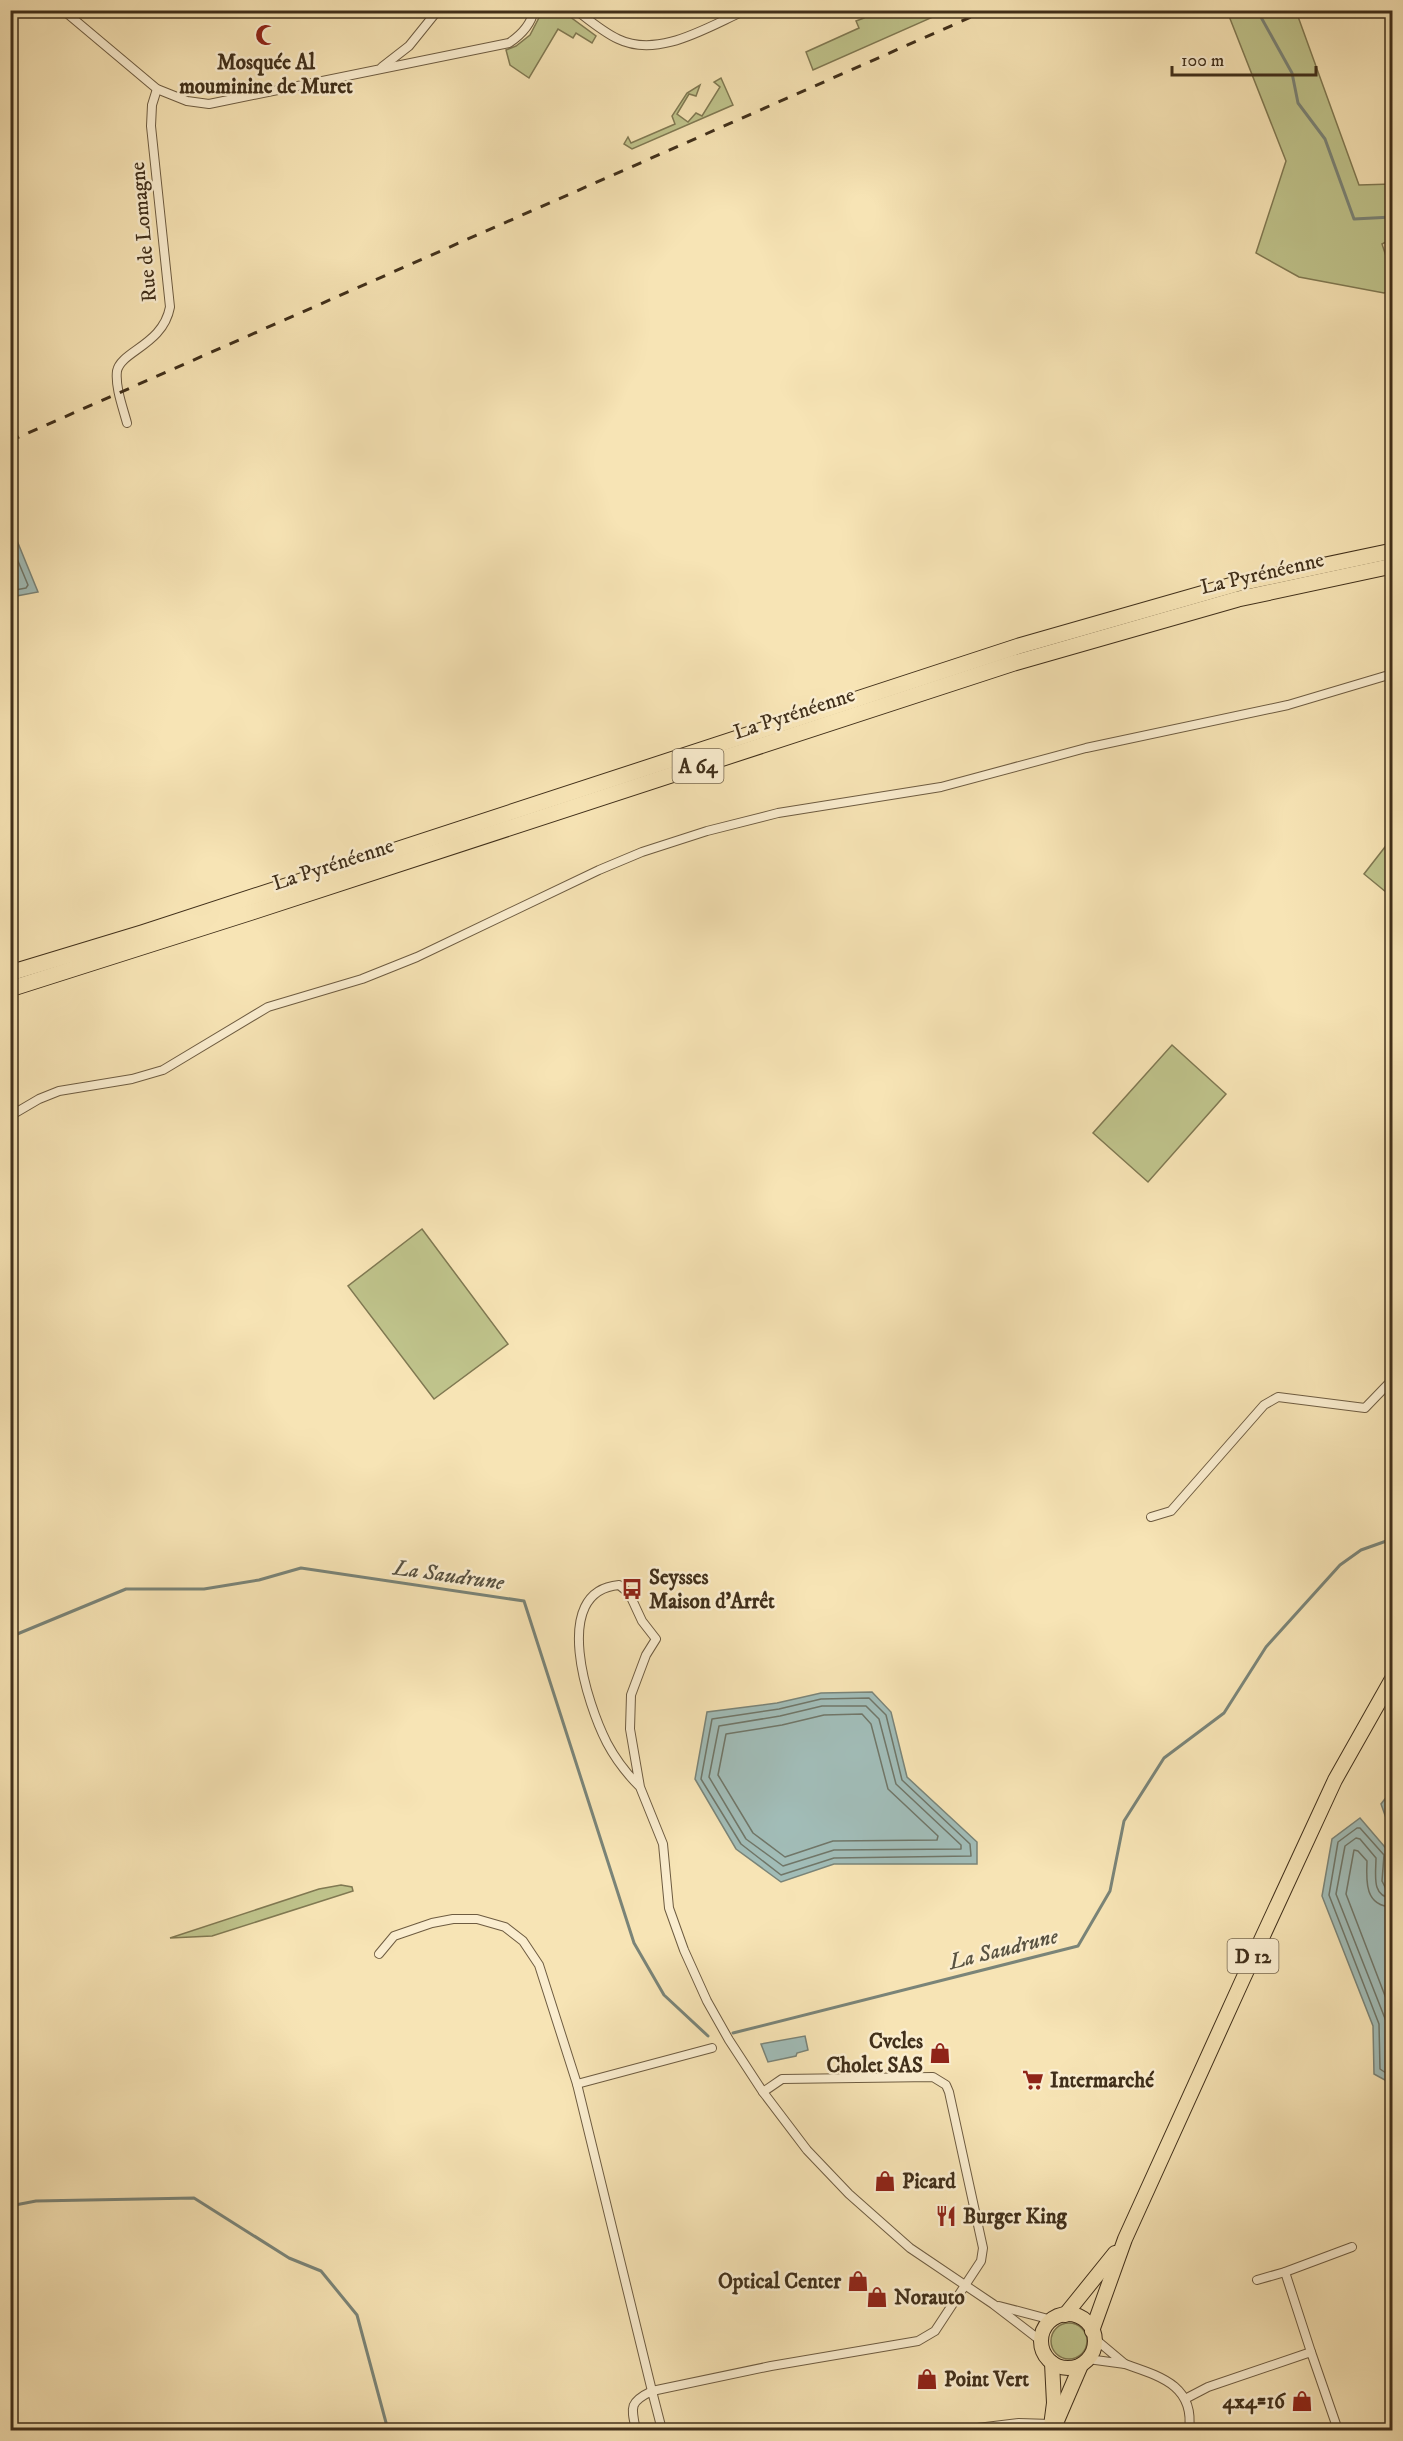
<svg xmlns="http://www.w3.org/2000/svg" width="1403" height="2441" font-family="'IM FELL DW Pica',serif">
<rect width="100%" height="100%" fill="#f7e4b5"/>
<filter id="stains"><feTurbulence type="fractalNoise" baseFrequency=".00333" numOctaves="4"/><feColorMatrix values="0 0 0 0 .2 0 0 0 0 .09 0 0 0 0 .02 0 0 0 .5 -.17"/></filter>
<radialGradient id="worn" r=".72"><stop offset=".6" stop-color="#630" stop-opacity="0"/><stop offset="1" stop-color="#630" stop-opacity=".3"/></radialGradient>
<g fill="#bfc38b" stroke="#807952" stroke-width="1.5">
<polygon points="543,10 562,11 596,36 592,43 576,33 573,38 558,29 529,78 510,65 506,50 516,46 530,35"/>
<polygon points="861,11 930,11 933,17 813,70 806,52 859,28 856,21 864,18"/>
<polygon points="1227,11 1296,11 1359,185 1392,184 1392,239 1382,244 1392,274 1392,290 1384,293 1299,277 1256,253 1286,161"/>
<polygon points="721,78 733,105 632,149 624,144 628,137 631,143 675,124 672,116 687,93 700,85 696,96 689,94 677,114 688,122 696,113 702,116 720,87 714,82"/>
<polygon points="1392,838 1392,897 1364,874"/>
<polygon points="1172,1045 1226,1094 1148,1182 1093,1133"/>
<polygon points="422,1229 508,1344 434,1399 348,1286"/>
<polygon points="341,1885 352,1887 353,1891 212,1936 170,1938 319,1889"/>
<circle cx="1069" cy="2341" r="18"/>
</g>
<g fill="#a1bcb7" stroke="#7a8478" stroke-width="1.5">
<polygon points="10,526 11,526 38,592 11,597"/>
<polygon points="872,1692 891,1712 907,1777 977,1842 977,1864 834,1864 781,1882 736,1849 695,1779 707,1712 777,1703 821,1693"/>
<polygon points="1392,1790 1392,1835 1381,1804"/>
<polygon points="1360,1818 1390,1853 1388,1880 1392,1892 1392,2084 1374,2074 1373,2026 1322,1896 1332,1839"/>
<polygon points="805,2036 808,2050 797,2053 796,2056 768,2062 761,2044"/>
</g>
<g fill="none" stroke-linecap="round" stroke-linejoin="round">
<g stroke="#707668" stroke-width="1.5">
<polyline points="10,542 28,585 26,588 10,591"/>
<polygon points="869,1698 886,1715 902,1780 970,1844 971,1856 834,1858 781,1875 741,1844 701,1779 712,1719 779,1709 821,1699"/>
<polygon points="866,1706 879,1719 896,1784 961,1845 961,1849 834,1850 783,1866 746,1839 709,1777 719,1726 780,1716 822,1706"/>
<polygon points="824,1715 862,1714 871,1724 888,1789 938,1836 937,1840 833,1841 785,1857 753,1833 718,1775 726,1734 782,1725"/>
<polyline points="1392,1890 1386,1889 1382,1881 1384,1855 1360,1828 1357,1828 1338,1842 1329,1895 1379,2024 1380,2069 1392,2077"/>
<path d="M1392,1898C1371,1897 1376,1874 1376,1858L1360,1839L1356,1838L1345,1846L1336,1894L1386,2021L1387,2064L1392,2069"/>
<path d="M1392,1907C1365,1906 1366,1882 1367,1861L1358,1851L1354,1850L1346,1894L1392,2014"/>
</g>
<g stroke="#7a8478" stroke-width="3">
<polyline points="1257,10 1292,73 1298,103 1325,139 1354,219 1392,217"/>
<polyline points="10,1637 126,1589 204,1589 259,1580 301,1568 524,1601 634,1943 664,1995 708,2036"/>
<polyline points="733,2033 1078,1946 1110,1891 1124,1821 1164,1758 1224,1713 1266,1647 1340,1565 1361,1550 1392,1539"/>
<polyline points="10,2206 36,2201 194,2198 289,2258 321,2271 357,2315 388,2430"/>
</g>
<defs>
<g id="street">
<path d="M63,10L157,89L187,101L209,104L509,43C521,35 531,25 534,10"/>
<path d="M576,10C589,20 603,32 618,39C659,59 709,26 746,10"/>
<polyline points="382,67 409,46 438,10"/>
<path d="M127,423C123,408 115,387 117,371C121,351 163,345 170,307L151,126L152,105L157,89"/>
<polyline points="10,1116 39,1099 59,1091 132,1079 163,1070 268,1007 362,979 417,957 599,870 642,852 707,831 778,813 941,787 1086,748 1288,705 1392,674"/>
<polyline points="1151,1517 1171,1511 1264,1405 1278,1397 1365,1408 1392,1380"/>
<path d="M640,1787C627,1774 616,1760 607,1743C588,1706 549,1591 619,1585L629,1593L642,1621L656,1639L646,1655L631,1695L630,1729L640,1787L663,1844L669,1908L684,1950L707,2001L729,2040L763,2092L807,2150L849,2194L910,2248L993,2304L1041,2341"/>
<polyline points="379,1954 394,1936 432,1923 453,1919 477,1919 505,1927 523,1941 539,1965 577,2084 652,2391 771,2366 918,2341 935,2331 981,2261 983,2248 949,2092 946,2085 933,2077 782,2079 763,2092"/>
<polyline points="577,2084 712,2048"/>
<polyline points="1285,2272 1311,2352"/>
<polyline points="1257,2280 1285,2272 1352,2247"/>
<polyline points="999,2306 1052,2320"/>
<polyline points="1088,2359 1125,2364 1094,2338"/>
<path d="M1125,2364C1159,2376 1195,2385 1189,2430"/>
<polyline points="1185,2399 1208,2387 1311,2352 1338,2430"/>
<path d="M636,2430C631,2407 629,2402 652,2391L662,2430"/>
<polyline points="961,2430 1019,2423 1051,2424"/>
</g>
<g id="primary">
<circle cx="1068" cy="2341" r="27"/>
<polyline points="1065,2315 1115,2253"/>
<polyline points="1092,2331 1125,2239 1243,1979 1335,1780 1392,1679"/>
<polyline points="1051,2426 1054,2403 1052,2363"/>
<polyline points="1053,2430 1081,2365"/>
</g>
<g id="highway">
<polyline points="10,973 142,933 1019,646 1236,584 1392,551"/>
<polyline points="10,989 252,912 1014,663 1238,599 1392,566"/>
</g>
</defs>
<use href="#street" stroke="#6e5c41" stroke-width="10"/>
<use href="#primary" stroke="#402f1a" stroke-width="16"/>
<use href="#highway" stroke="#402f1a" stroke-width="17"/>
<use href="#street" stroke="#faedcf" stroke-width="8"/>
<use href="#primary" stroke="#f7e4b5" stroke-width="14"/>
<use href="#highway" stroke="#f7e4b5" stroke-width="15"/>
<polyline stroke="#402f1a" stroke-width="3" stroke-dasharray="10 10" stroke-linecap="butt" points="10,441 987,10"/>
</g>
<defs>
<symbol id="mosque-bare" viewBox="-9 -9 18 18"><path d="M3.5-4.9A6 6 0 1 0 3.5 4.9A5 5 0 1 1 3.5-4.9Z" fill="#8f2418" stroke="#faedcf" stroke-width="2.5" paint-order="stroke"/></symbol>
<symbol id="bus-bare" viewBox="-9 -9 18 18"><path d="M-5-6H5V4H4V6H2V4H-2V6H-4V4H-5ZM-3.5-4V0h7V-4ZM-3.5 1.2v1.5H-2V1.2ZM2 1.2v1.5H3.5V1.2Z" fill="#8f2418" stroke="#faedcf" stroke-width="2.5" paint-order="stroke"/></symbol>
<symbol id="shop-bare" viewBox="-9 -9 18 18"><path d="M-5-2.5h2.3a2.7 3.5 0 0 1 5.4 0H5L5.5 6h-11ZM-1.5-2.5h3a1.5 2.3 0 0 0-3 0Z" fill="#8f2418" stroke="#faedcf" stroke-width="2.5" paint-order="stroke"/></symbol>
<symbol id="supermarket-bare" viewBox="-9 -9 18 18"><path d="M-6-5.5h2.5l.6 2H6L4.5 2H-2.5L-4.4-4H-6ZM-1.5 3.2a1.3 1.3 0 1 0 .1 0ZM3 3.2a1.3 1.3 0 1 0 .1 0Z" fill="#8f2418" stroke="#faedcf" stroke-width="2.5" paint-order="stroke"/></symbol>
<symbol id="restaurant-bare" viewBox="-9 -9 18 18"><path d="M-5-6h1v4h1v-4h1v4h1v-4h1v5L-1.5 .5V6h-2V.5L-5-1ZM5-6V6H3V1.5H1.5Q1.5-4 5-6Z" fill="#8f2418" stroke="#faedcf" stroke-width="2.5" paint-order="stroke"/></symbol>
</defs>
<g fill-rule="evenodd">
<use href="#mosque-bare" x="251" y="20" width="30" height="30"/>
<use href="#bus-bare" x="617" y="1574" width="30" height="30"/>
<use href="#shop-bare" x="925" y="2038" width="30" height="30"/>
<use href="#supermarket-bare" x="1018" y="2065" width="30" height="30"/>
<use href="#shop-bare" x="870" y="2166" width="30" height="30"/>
<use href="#restaurant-bare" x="931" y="2201" width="30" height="30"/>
<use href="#shop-bare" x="843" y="2266" width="30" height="30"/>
<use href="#shop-bare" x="862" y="2282" width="30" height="30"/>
<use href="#shop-bare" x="912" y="2364" width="30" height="30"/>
<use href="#shop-bare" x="1287" y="2386" width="30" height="30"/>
</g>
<g text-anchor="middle" stroke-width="5" stroke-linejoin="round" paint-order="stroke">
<g fill="#faedcf" stroke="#786850" stroke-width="1.5">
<rect x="672.5" y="749" width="51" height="34" rx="4.5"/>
<rect x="1227.5" y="1939" width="51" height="34" rx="4.5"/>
</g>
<g font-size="20" font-weight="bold" fill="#402f1a">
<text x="698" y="773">A 64</text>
<text x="1253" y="1963">D 12</text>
</g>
<g font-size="21" font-weight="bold" fill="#402f1a" stroke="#faedcf" text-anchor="start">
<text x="266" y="69" text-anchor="middle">Mosquée Al<tspan x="266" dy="24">mouminine de Muret</tspan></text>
<text x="649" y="1584">Seysses<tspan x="649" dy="24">Maison d'Arrêt</tspan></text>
<text x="923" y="2048" text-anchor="end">Cvcles<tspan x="923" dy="24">Cholet SAS</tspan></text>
<text x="1050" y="2087">Intermarché</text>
<text x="902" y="2188">Picard</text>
<text x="963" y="2223">Burger King</text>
<text x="841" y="2288" text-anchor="end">Optical Center</text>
<text x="894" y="2304">Norauto</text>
<text x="944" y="2386">Point Vert</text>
<text x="1285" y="2408" text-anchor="end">4x4=16</text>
</g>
<g font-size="21" fill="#402f1a" stroke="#faedcf">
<text transform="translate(143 232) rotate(-95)" y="7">Rue de Lomagne</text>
<text transform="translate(1262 573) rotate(-13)" y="7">La Pyrénéenne</text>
<text transform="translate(794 713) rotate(-18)" y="7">La Pyrénéenne</text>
<text transform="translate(333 864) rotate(-18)" y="7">La Pyrénéenne</text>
</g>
<g font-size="22" font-style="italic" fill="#585241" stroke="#faedcf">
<text transform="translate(449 1574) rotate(8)" y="8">La Saudrune</text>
<text transform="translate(1003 1948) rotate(-14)" y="8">La Saudrune</text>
</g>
</g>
<rect width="1403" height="2441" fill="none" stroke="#f7e4b5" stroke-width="36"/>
<rect x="12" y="12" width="1379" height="2417" fill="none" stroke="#402f1a" stroke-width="3"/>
<rect x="18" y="18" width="1367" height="2405" fill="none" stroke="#402f1a" stroke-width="1.5"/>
<path d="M1172 66v9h144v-9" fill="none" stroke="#402f1a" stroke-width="3"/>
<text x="1181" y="66" font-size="18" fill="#402f1a" stroke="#faedcf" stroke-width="4.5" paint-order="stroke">100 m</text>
<rect width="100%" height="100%" filter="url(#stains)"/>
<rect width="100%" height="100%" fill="url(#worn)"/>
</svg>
